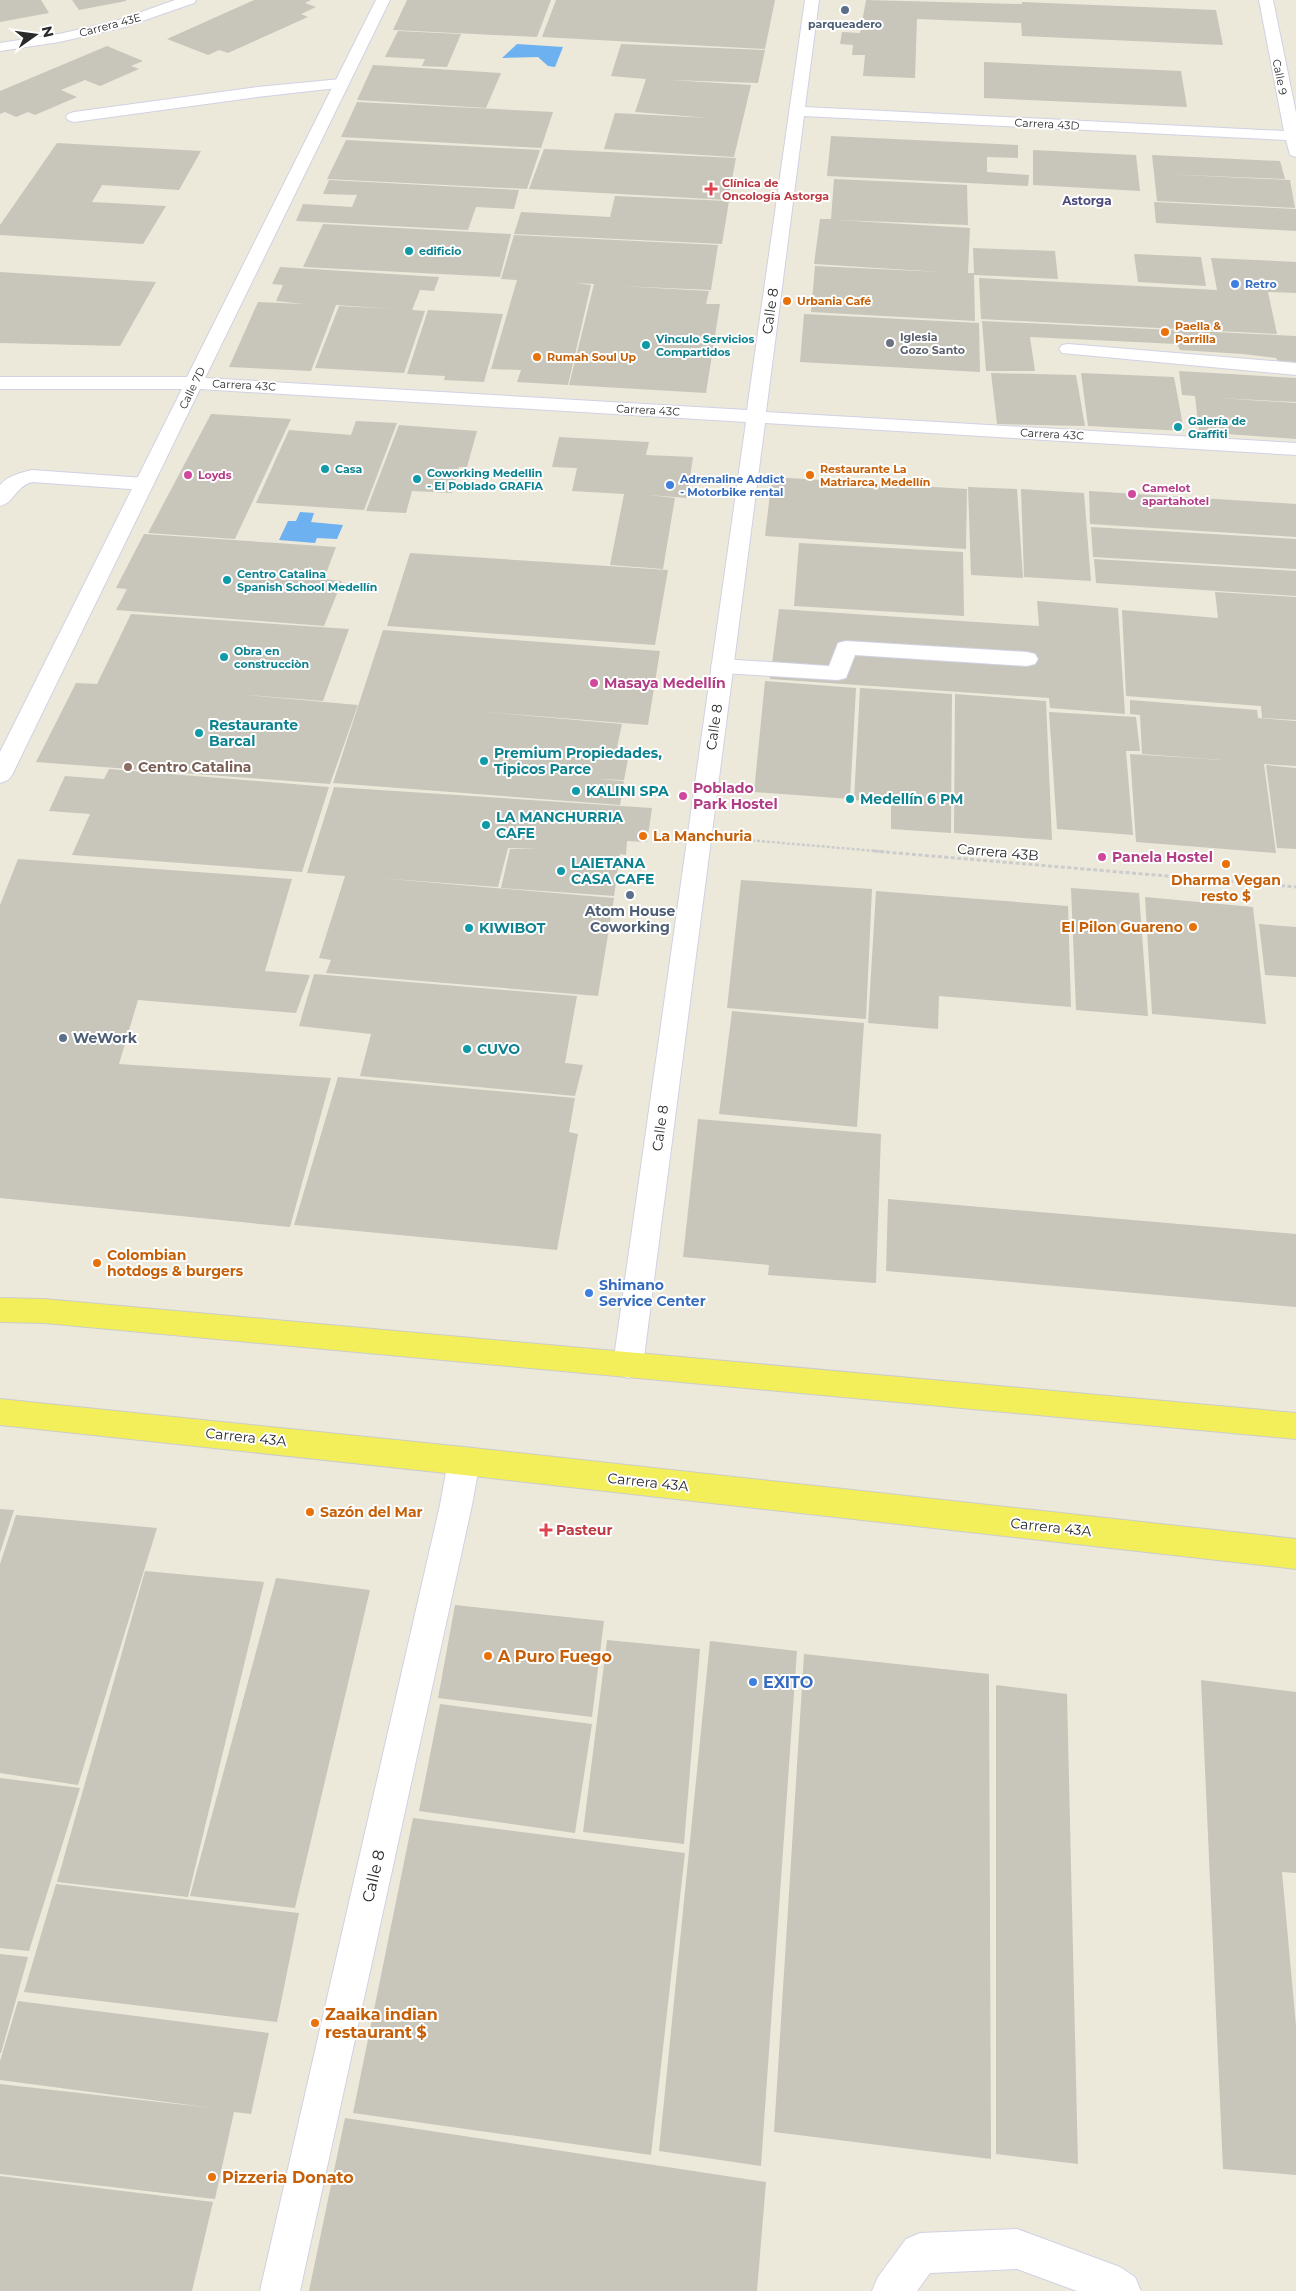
<svg xmlns="http://www.w3.org/2000/svg" width="1296" height="2291" font-family="Montserrat,sans-serif">
<rect width="100%" height="100%" fill="#ece9db"/>
<g fill="#6db1f0">
<polygon points="517,44 563,47 555,67 548,66 538,57 502,58"/>
<polygon points="300,512 314,513 311,522 343,525 337,539 317,538 315,543 279,540 288,521 296,521"/>
</g>
<g fill="#c8c5bb">
<polygon points="0,0 41,0 49,13 0,22"/>
<polygon points="72,0 126,0 126,1 79,10"/>
<polygon points="254,0 311,0 305,3 316,7 301,14 308,17 228,53 219,50 208,55 167,39"/>
<polygon points="407,0 551,0 537,37 393,30"/>
<polygon points="556,0 775,0 765,49 542,37"/>
<polygon points="866,0 1022,4 1022,2 1216,10 1223,45 1022,36 1021,23 917,19 915,78 863,76 865,55 852,55 853,45 840,44 842,32 860,33"/>
<polygon points="398,31 461,34 447,67 422,66 425,59 385,57"/>
<polygon points="621,44 765,50 758,83 671,80 751,85 734,157 604,149 615,113 710,118 635,112 646,79 611,76"/>
<polygon points="107,46 143,61 131,66 139,69 100,86 85,80 61,90 77,97 35,115 28,112 16,117 5,112 0,114 0,91"/>
<polygon points="984,62 1181,71 1187,107 984,98"/>
<polygon points="373,65 501,73 486,108 357,100"/>
<polygon points="357,102 553,112 541,148 341,137"/>
<polygon points="831,136 1018,145 1018,158 987,157 987,172 1029,175 1028,186 827,176"/>
<polygon points="346,140 540,150 527,189 327,179"/>
<polygon points="57,143 201,151 179,190 102,185 92,202 166,206 143,244 0,235 0,225"/>
<polygon points="544,149 736,158 728,200 529,189"/>
<polygon points="1033,150 1136,155 1140,191 1033,185"/>
<polygon points="1152,155 1280,161 1285,179 1161,174 1290,180 1295,208 1157,201"/>
<polygon points="834,179 967,185 968,225 837,220 970,228 968,273 974,273 973,248 1055,251 1058,279 974,275 975,321 811,312 815,266 941,272 814,264 820,219 831,219"/>
<polygon points="329,180 519,190 514,209 476,207 468,230 296,221 303,204 352,207 357,195 323,194"/>
<polygon points="615,196 729,201 722,244 514,234 521,212 610,217"/>
<polygon points="1154,202 1296,209 1296,231 1156,223"/>
<polygon points="323,224 511,234 500,277 303,267"/>
<polygon points="514,235 718,245 711,290 619,286 709,291 706,304 720,304 706,393 569,385 594,284 575,283 591,285 568,385 517,382 521,370 491,369 517,280 501,279"/>
<polygon points="1134,254 1201,257 1206,286 1138,282"/>
<polygon points="1211,258 1296,262 1296,293 1268,292 1277,334 981,319 979,278 1217,290"/>
<polygon points="280,267 439,277 434,291 420,290 412,310 425,311 404,373 315,368 339,306 394,309 336,305 311,371 229,367 258,302 304,304 276,301 283,285 272,284"/>
<polygon points="0,272 156,282 120,346 0,343"/>
<polygon points="428,310 503,314 484,382 444,380 445,376 407,374"/>
<polygon points="804,314 979,323 980,372 800,362"/>
<polygon points="982,321 1296,336 1296,362 1278,361 1276,358 1243,354 1180,350 1177,344 1030,337 1035,371 986,371"/>
<polygon points="1179,371 1296,378 1296,402 1217,398 1296,403 1296,439 1199,432 1195,396 1182,395"/>
<polygon points="991,373 1076,375 1085,426 997,424"/>
<polygon points="1081,373 1174,377 1184,431 1088,426"/>
<polygon points="211,414 291,419 235,539 148,533"/>
<polygon points="356,421 397,423 364,510 256,503 289,430 351,435"/>
<polygon points="399,425 477,431 467,467 459,467 452,493 412,491 406,513 366,511"/>
<polygon points="559,437 649,442 646,455 693,457 687,498 648,495 675,498 663,569 610,565 624,494 572,491 577,468 552,467"/>
<polygon points="772,477 967,489 966,549 765,536"/>
<polygon points="968,487 1017,489 1023,578 971,575"/>
<polygon points="1021,489 1084,493 1091,581 1024,577"/>
<polygon points="1089,491 1296,504 1296,537 1090,524"/>
<polygon points="1091,527 1296,539 1296,569 1093,557"/>
<polygon points="144,534 336,547 324,579 342,581 324,626 116,610 127,589 116,588"/>
<polygon points="799,543 963,552 964,616 794,606"/>
<polygon points="410,553 668,570 655,645 387,626"/>
<polygon points="1094,559 1296,571 1296,596 1096,583"/>
<polygon points="1215,592 1296,597 1296,720 1262,718 1261,706 1126,696 1122,610 1218,618"/>
<polygon points="1037,601 1118,608 1125,714 1050,708 1049,698 770,679 779,609 1039,626"/>
<polygon points="131,614 349,629 323,701 246,695 358,705 330,784 36,762 76,683 97,684"/>
<polygon points="383,630 660,651 648,725 475,711 622,724 617,747 630,748 624,780 595,779 624,781 620,805 333,783"/>
<polygon points="765,681 856,688 850,799 754,792"/>
<polygon points="860,688 952,694 951,833 891,829 891,803 854,800"/>
<polygon points="955,694 1046,701 1052,840 954,833"/>
<polygon points="1130,700 1257,710 1258,718 1296,721 1296,766 1264,764 1276,853 1136,842 1130,754 1222,760 1142,754 1140,715 1130,714"/>
<polygon points="1049,712 1136,717 1140,751 1126,751 1133,835 1057,829"/>
<polygon points="1266,765 1296,768 1296,849 1277,848"/>
<polygon points="109,769 329,787 302,872 72,855 90,814 49,811 65,776 104,779"/>
<polygon points="334,787 652,808 647,842 627,841 626,855 620,854 614,896 501,888 510,849 538,849 508,848 498,887 378,878 614,898 598,996 326,973 331,960 319,958 345,876 307,873"/>
<polygon points="18,859 292,879 265,971 310,975 296,1013 138,1000 119,1064 331,1078 290,1227 0,1198 0,905"/>
<polygon points="741,880 872,889 866,1019 727,1008"/>
<polygon points="1071,888 1139,893 1148,1016 1076,1010"/>
<polygon points="876,891 1068,906 1071,1007 939,996 938,1029 868,1023"/>
<polygon points="1145,897 1253,907 1266,1024 1152,1014"/>
<polygon points="1259,924 1296,927 1296,977 1265,975"/>
<polygon points="314,974 577,996 565,1063 583,1065 575,1096 360,1076 371,1034 299,1026"/>
<polygon points="732,1011 864,1023 857,1127 719,1114"/>
<polygon points="338,1077 575,1098 569,1132 578,1134 557,1250 294,1225"/>
<polygon points="698,1119 881,1134 876,1283 768,1275 769,1265 683,1257"/>
<polygon points="888,1199 1296,1234 1296,1307 886,1271"/>
<polygon points="0,1509 14,1510 0,1553"/>
<polygon points="16,1515 157,1528 78,1785 0,1773 0,1564"/>
<polygon points="145,1571 264,1582 188,1897 57,1882"/>
<polygon points="276,1578 370,1590 295,1908 190,1896"/>
<polygon points="455,1605 604,1621 592,1717 438,1698"/>
<polygon points="607,1640 700,1649 684,1844 583,1832"/>
<polygon points="710,1641 797,1651 761,2166 659,2151"/>
<polygon points="804,1654 989,1674 991,2159 774,2132"/>
<polygon points="1201,1680 1296,1692 1296,1873 1282,1872 1296,2026 1296,2175 1223,2169"/>
<polygon points="996,1685 1067,1694 1078,2164 996,2154"/>
<polygon points="440,1704 592,1724 575,1833 419,1811"/>
<polygon points="0,1778 80,1788 29,1951 0,1948"/>
<polygon points="413,1818 685,1853 651,2155 353,2113"/>
<polygon points="56,1884 299,1913 277,2022 24,1992"/>
<polygon points="0,1954 28,1957 1,2053 0,2053"/>
<polygon points="18,2001 269,2033 251,2114 234,2112 215,2199 0,2174 0,2084 212,2108 0,2080 0,2061"/>
<polygon points="345,2118 766,2182 757,2291 309,2291"/>
<polygon points="0,2176 213,2202 192,2291 0,2291"/>
</g>
<g fill="none" stroke-linecap="round" stroke-linejoin="round">
<defs>
<g id="service">
<polygon points="341,79 346,81 349,84 346,87 257,97 74,122 68,120 66,117 68,114 74,112 257,87"/>
<polygon points="1068,344 1296,363 1296,375 1062,353 1059,349 1062,345"/>
<path d="M32,470L144,478L151,480L154,484L151,488L144,490L32,482C15,487 14,503 0,506V485C9,475 20,473 32,470Z"/>
<polygon points="846,641 1027,652 1035,654 1038,659 1035,664 1027,666 855,655 846,678 838,680 722,673 714,671 711,666 714,661 722,659 829,666 838,643"/>
<polygon points="1017,2229 1120,2267 1135,2277 1141,2291 1077,2291 1017,2269 930,2273 917,2291 872,2291 878,2277 906,2239 920,2233"/>
</g>
<g id="minor">
<polygon points="175,0 196,0 194,3 125,27 59,42 0,51 0,43 59,34 116,21"/>
<polygon points="376,0 390,0 205,378 747,410 805,0 819,0 805,107 1284,131 1259,0 1273,0 1296,113 1296,157 1290,155 1286,140 804,116 766,412 1296,443 1296,455 765,423 643,1365 639,1374 628,1378 617,1374 613,1365 746,422 200,389 12,775 8,780 0,783 0,752 182,389 0,389 0,377 187,377"/>
<polygon points="464,1447 475,1451 480,1461 472,1505 300,2291 260,2291 440,1505 448,1461 453,1451"/>
</g>
<g id="primary">
<polygon points="0,1298 44,1299 1296,1413 1296,1439 44,1323 0,1322"/>
<polygon points="0,1399 464,1447 1296,1539 1296,1569 464,1475 0,1425"/>
</g>
</defs>
<use href="#service" stroke="#d1d1e3" stroke-width="2"/>
<use href="#minor" stroke="#d1d1e3" stroke-width="2"/>
<use href="#primary" stroke="#ccc" stroke-width="2"/>
<polyline stroke="#ccc" stroke-width="2.5" stroke-dasharray="3 2" stroke-linecap="butt" points="747,840 888,852"/>
<polyline stroke="#ccc" stroke-width="3" stroke-dasharray="4 2.5" stroke-linecap="butt" points="873,851 1296,887"/>
<use href="#service" fill="#fff" fill-rule="evenodd"/>
<use href="#minor" fill="#fff" fill-rule="evenodd"/>
<use href="#primary" fill="#f2ef5a" fill-rule="evenodd"/>
</g>
<g fill="#5c6f8a" stroke="#fff" stroke-width="2">
<circle cx="845" cy="10" r="5"/>
<circle cx="630" cy="895" r="5"/>
<circle cx="63" cy="1038" r="5"/>
</g>
<g fill="#e0444e" stroke="#fff" stroke-width="2">
<path d="M708.5 181.5h5v5h5v5h-5v5h-5v-5h-5v-5h5z"/>
<path d="M543.5 1522.5h5v5h5v5h-5v5h-5v-5h-5v-5h5z"/>
</g>
<g fill="#0f9aa8" stroke="#fff" stroke-width="2">
<circle cx="409" cy="251" r="5"/>
<circle cx="646" cy="345" r="5"/>
<circle cx="1178" cy="427" r="5"/>
<circle cx="325" cy="469" r="5"/>
<circle cx="417" cy="479" r="5"/>
<circle cx="227" cy="580" r="5"/>
<circle cx="224" cy="657" r="5"/>
<circle cx="199" cy="733" r="5"/>
<circle cx="484" cy="761" r="5"/>
<circle cx="576" cy="791" r="5"/>
<circle cx="850" cy="799" r="5"/>
<circle cx="486" cy="825" r="5"/>
<circle cx="561" cy="871" r="5"/>
<circle cx="469" cy="928" r="5"/>
<circle cx="467" cy="1049" r="5"/>
</g>
<g fill="#3f7fe0" stroke="#fff" stroke-width="2">
<circle cx="1235" cy="284" r="5"/>
<circle cx="670" cy="485" r="5"/>
<circle cx="589" cy="1293" r="5"/>
<circle cx="753" cy="1682" r="5"/>
</g>
<g fill="#e8710a" stroke="#fff" stroke-width="2">
<circle cx="787" cy="301" r="5"/>
<circle cx="1165" cy="332" r="5"/>
<circle cx="537" cy="357" r="5"/>
<circle cx="810" cy="475" r="5"/>
<circle cx="643" cy="836" r="5"/>
<circle cx="1226" cy="864" r="5"/>
<circle cx="1193" cy="927" r="5"/>
<circle cx="97" cy="1263" r="5"/>
<circle cx="310" cy="1512" r="5"/>
<circle cx="488" cy="1656" r="5"/>
<circle cx="315" cy="2023" r="5"/>
<circle cx="212" cy="2177" r="5"/>
</g>
<circle fill="#6b7280" stroke="#fff" stroke-width="2" cx="890" cy="343" r="5"/>
<g fill="#d1479c" stroke="#fff" stroke-width="2">
<circle cx="188" cy="475" r="5"/>
<circle cx="1132" cy="494" r="5"/>
<circle cx="594" cy="683" r="5"/>
<circle cx="683" cy="796" r="5"/>
<circle cx="1102" cy="857" r="5"/>
</g>
<circle fill="#8d6e63" stroke="#fff" stroke-width="2" cx="128" cy="767" r="5"/>
<g text-anchor="middle" stroke-width="4" stroke-linejoin="round" paint-order="stroke">
<g font-size="11" font-weight="bold" fill="#4e5e75" stroke="#fff">
<text x="845" y="28">parqueadero</text>
</g>
<g font-size="11" fill="#2a2a2a" stroke="#fff">
<text transform="translate(110 25) rotate(-15)" y="4">Carrera 43E</text>
<text transform="translate(1280 77) rotate(79)" y="4">Calle 9</text>
<text transform="translate(1047 124) rotate(3)" y="4">Carrera 43D</text>
<text transform="translate(244 385) rotate(3)" y="4">Carrera 43C</text>
<text transform="translate(192 388) rotate(-64)" y="4">Calle 7D</text>
<text transform="translate(648 410) rotate(3)" y="4">Carrera 43C</text>
<text transform="translate(1052 434) rotate(3)" y="4">Carrera 43C</text>
</g>
<g font-size="11" font-weight="bold" fill="#be3a42" stroke="#fff" text-anchor="start">
<text x="722" y="187">Clínica de<tspan x="722" dy="13">Oncología Astorga</tspan></text>
</g>
<g font-size="11" font-weight="bold" fill="#0d838f" stroke="#fff" text-anchor="start">
<text x="419" y="255">edificio</text>
<text x="656" y="343">Vinculo Servicios<tspan x="656" dy="13">Compartidos</tspan></text>
<text x="1188" y="425">Galería de<tspan x="1188" dy="13">Graffiti</tspan></text>
<text x="335" y="473">Casa</text>
<text x="427" y="477">Coworking Medellin<tspan x="427" dy="13">- El Poblado GRAFIA</tspan></text>
<text x="237" y="578">Centro Catalina<tspan x="237" dy="13">Spanish School Medellín</tspan></text>
<text x="234" y="655">Obra en<tspan x="234" dy="13">construcciòn</tspan></text>
</g>
<g font-size="11" font-weight="bold" fill="#366cbe" stroke="#fff" text-anchor="start">
<text x="1245" y="288">Retro</text>
<text x="680" y="483">Adrenaline Addict<tspan x="680" dy="13">- Motorbike rental</tspan></text>
</g>
<g font-size="11" font-weight="bold" fill="#c56008" stroke="#fff" text-anchor="start">
<text x="797" y="305">Urbania Café</text>
<text x="1175" y="330">Paella &amp;<tspan x="1175" dy="13">Parrilla</tspan></text>
<text x="547" y="361">Rumah Soul Up</text>
<text x="820" y="473">Restaurante La<tspan x="820" dy="13">Matriarca, Medellín</tspan></text>
</g>
<g font-size="11" font-weight="bold" fill="#5b616d" stroke="#fff" text-anchor="start">
<text x="900" y="341">Iglesia<tspan x="900" dy="13">Gozo Santo</tspan></text>
</g>
<g font-size="11" font-weight="bold" fill="#b23c85" stroke="#fff" text-anchor="start">
<text x="198" y="479">Loyds</text>
<text x="1142" y="492">Camelot<tspan x="1142" dy="13">apartahotel</tspan></text>
</g>
<g font-size="12" font-weight="bold" fill="#4b4a7b" stroke="#fff">
<text x="1087" y="205">Astorga</text>
</g>
<g font-size="14" fill="#2a2a2a" stroke="#fff">
<text transform="translate(770 311) rotate(-82)" y="5">Calle 8</text>
<text transform="translate(714 727) rotate(-82)" y="5">Calle 8</text>
<text transform="translate(998 852) rotate(5)" y="5">Carrera 43B</text>
<text transform="translate(660 1128) rotate(-82)" y="5">Calle 8</text>
<text transform="translate(246 1437) rotate(6)" y="5">Carrera 43A</text>
<text transform="translate(648 1482) rotate(6)" y="5">Carrera 43A</text>
<text transform="translate(1051 1527) rotate(6)" y="5">Carrera 43A</text>
</g>
<g font-size="14" font-weight="bold" fill="#b23c85" stroke="#fff" text-anchor="start">
<text x="604" y="688">Masaya Medellín</text>
<text x="693" y="793">Poblado<tspan x="693" dy="16">Park Hostel</tspan></text>
<text x="1112" y="862">Panela Hostel</text>
</g>
<g font-size="14" font-weight="bold" fill="#0d838f" stroke="#fff" text-anchor="start">
<text x="209" y="730">Restaurante<tspan x="209" dy="16">Barcal</tspan></text>
<text x="494" y="758">Premium Propiedades,<tspan x="494" dy="16">Tipicos Parce</tspan></text>
<text x="586" y="796">KALINI SPA</text>
<text x="860" y="804">Medellín 6 PM</text>
<text x="496" y="822">LA MANCHURRIA<tspan x="496" dy="16">CAFE</tspan></text>
<text x="571" y="868">LAIETANA<tspan x="571" dy="16">CASA CAFE</tspan></text>
<text x="479" y="933">KIWIBOT</text>
<text x="477" y="1054">CUVO</text>
</g>
<g font-size="14" font-weight="bold" fill="#785e54" stroke="#fff" text-anchor="start">
<text x="138" y="772">Centro Catalina</text>
</g>
<g font-size="14" font-weight="bold" fill="#c56008" stroke="#fff" text-anchor="start">
<text x="653" y="841">La Manchuria</text>
<text x="1226" y="885" text-anchor="middle">Dharma Vegan<tspan x="1226" dy="16">resto $</tspan></text>
<text x="1183" y="932" text-anchor="end">El Pilon Guareno</text>
<text x="107" y="1260">Colombian<tspan x="107" dy="16">hotdogs &amp; burgers</tspan></text>
<text x="320" y="1517">Sazón del Mar</text>
</g>
<g font-size="14" font-weight="bold" fill="#4e5e75" stroke="#fff">
<text x="630" y="916">Atom House<tspan x="630" dy="16">Coworking</tspan></text>
<text x="73" y="1043" text-anchor="start">WeWork</text>
</g>
<g font-size="14" font-weight="bold" fill="#366cbe" stroke="#fff" text-anchor="start">
<text x="599" y="1290">Shimano<tspan x="599" dy="16">Service Center</tspan></text>
</g>
<g font-size="14" font-weight="bold" fill="#be3a42" stroke="#fff" text-anchor="start">
<text x="556" y="1535">Pasteur</text>
</g>
<g font-size="16" font-weight="bold" fill="#c56008" stroke="#fff" text-anchor="start">
<text x="498" y="1662">A Puro Fuego</text>
<text x="325" y="2020">Zaaika indian<tspan x="325" dy="18">restaurant $</tspan></text>
<text x="222" y="2183">Pizzeria Donato</text>
</g>
<g font-size="16" font-weight="bold" fill="#366cbe" stroke="#fff" text-anchor="start">
<text x="763" y="1688">EXITO</text>
</g>
<g font-size="16" fill="#2a2a2a" stroke="#fff">
<text transform="translate(373 1876) rotate(-77)" y="6">Calle 8</text>
</g>
</g>
<g transform="translate(35 35) rotate(76)" stroke="#ffffff" stroke-width="4" paint-order="stroke">
<path d="M0-4L9 19L0 12L-9 19Z" fill="#2a2a2a"/>
<text y="-8" font-size="14" font-weight="bold" text-anchor="middle" fill="#2a2a2a">N</text>
</g>
</svg>
